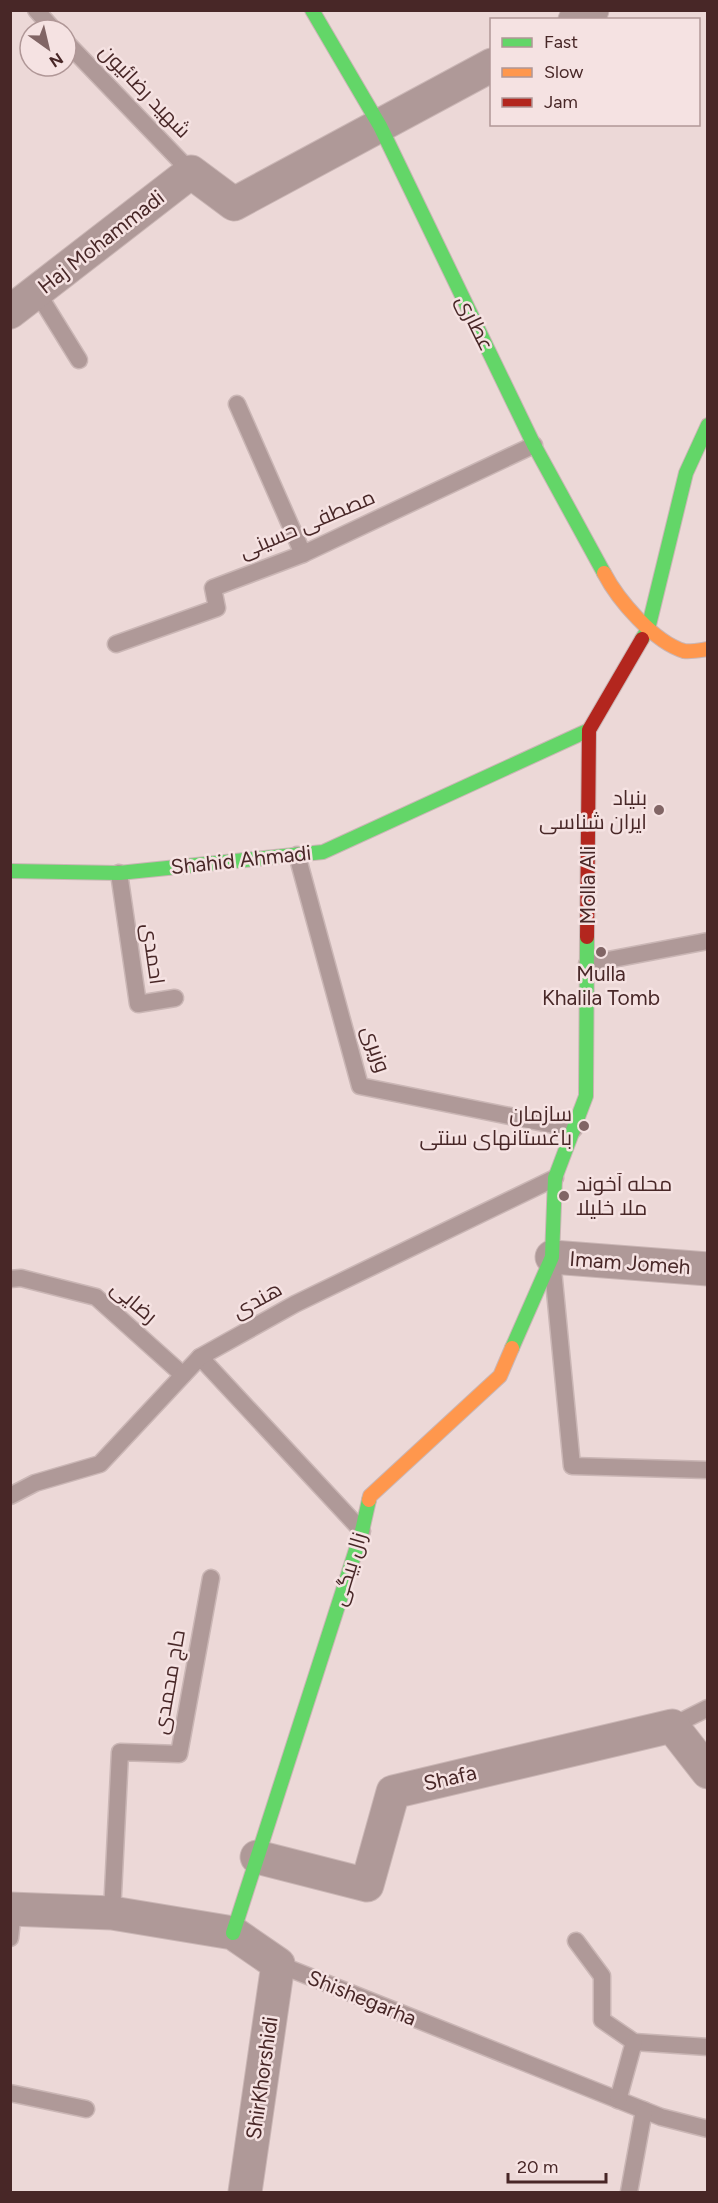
<svg xmlns="http://www.w3.org/2000/svg" width="718" height="2203" font-family="Figtree,Cairo,sans-serif">
<rect width="100%" height="100%" fill="#ecd8d7"/>
<g fill="none" stroke-linecap="round" stroke-linejoin="round">
<defs>
<g id="lane">
<polyline points="36,10 54,30"/>
<polyline points="66,42 191,172"/>
<polyline points="37,292 79,360"/>
<polyline points="237,404 303,554"/>
<polyline points="116,644 217,608 213,588 303,554 534,445"/>
<polyline points="297,855 360,1086 574,1129"/>
<polyline points="119,873 138,1004 175,998"/>
<polyline points="587,964 708,941"/>
<polyline points="553,1270 572,1466 708,1470"/>
<polyline points="10,1279 21,1278 96,1297 183,1375"/>
<polyline points="200,1357 362,1531"/>
<polyline points="10,1496 35,1483 100,1464 200,1357 295,1304 555,1178"/>
<polyline points="672,1726 708,1708"/>
<polyline points="112,1913 120,1752 179,1754 211,1578"/>
<polyline points="10,1938 13,1910"/>
<polyline points="576,1941 602,1976 602,2020 634,2042 708,2047"/>
<polyline points="278,1964 661,2117 708,2129"/>
<polyline points="10,2093 86,2109"/>
<polyline points="618,2100 634,2042"/>
<polyline points="629,2192 644,2110"/>
</g>
<g id="street">
<polyline points="575,20 592,10"/>
<polyline points="10,312 191,172 234,204 492,65"/>
<polyline points="552,1257 708,1269"/>
<polyline points="257,1857 367,1885 393,1792 672,1726 708,1772"/>
<polyline points="10,1909 112,1913 233,1933 278,1964 245,2192"/>
</g>
<g id="fast">
<polyline points="312,10 380,126 534,445 604,573"/>
<polyline points="642,639 648,629 686,473 708,425"/>
<polyline points="10,871 119,873 323,852 589,730"/>
<polyline points="512,1348 552,1257 555,1178 586,1096 587,937"/>
<polyline points="233,1933 362,1531 369,1500"/>
</g>
<g id="slow">
<path d="M604,573C618,600 654,642 684,651C691,652 701,650 708,649"/>
<polyline points="369,1500 370,1496 500,1376 512,1348"/>
</g>
<polyline id="jam" points="587,937 589,730 642,639"/>
</defs>
<use href="#lane" stroke="#cab6b5" stroke-width="19"/>
<use href="#street" stroke="#cab6b5" stroke-width="35"/>
<use href="#fast" stroke="#cab6b5" stroke-width="16"/>
<use href="#slow" stroke="#cab6b5" stroke-width="16"/>
<use href="#jam" stroke="#cab6b5" stroke-width="16"/>
<use href="#lane" stroke="#af9998" stroke-width="16"/>
<use href="#street" stroke="#af9998" stroke-width="33"/>
<use href="#fast" stroke="#63d668" stroke-width="14"/>
<use href="#slow" stroke="#ff974d" stroke-width="14"/>
<use href="#jam" stroke="#b3261e" stroke-width="14"/>
</g>
<g fill="#816565" stroke="#f5e2e2" stroke-width="2">
<circle cx="659" cy="810" r="6"/>
<circle cx="601" cy="952" r="6"/>
<circle cx="584" cy="1126" r="6"/>
<circle cx="564" cy="1196" r="6"/>
</g>
<g text-anchor="middle" stroke-width="5" stroke-linejoin="round" paint-order="stroke">
<g font-size="21" fill="#482727" stroke="#f5e2e2">
<text transform="translate(145 91) rotate(46)" y="7">شهید رضائیون</text>
<text transform="translate(101 242) rotate(-38)" y="7">Haj Mohammadi</text>
<text transform="translate(475 323) rotate(64)" y="7">عطاری</text>
<text transform="translate(307 524) rotate(-23)" y="7">مصطفی حسینی</text>
<text transform="translate(241 860) rotate(-6)" y="7">Shahid Ahmadi</text>
<text transform="translate(588 885) rotate(-90)" y="7">Molla Ali</text>
<text transform="translate(153 954) rotate(82)" y="7">احمدی</text>
<text transform="translate(376 1049) rotate(71)" y="7">وزیری</text>
<text transform="translate(630 1263) rotate(4)" y="7">Imam Jomeh</text>
<text transform="translate(257 1300) rotate(-29)" y="7">هندی</text>
<text transform="translate(134 1302) rotate(40)" y="7">رضایی</text>
<text transform="translate(349 1569) rotate(-73)" y="7">زال بیگی</text>
<text transform="translate(169 1682) rotate(-80)" y="7">حاج محمدی</text>
<text transform="translate(450 1778) rotate(-13)" y="7">Shafa</text>
<text transform="translate(362 1998) rotate(22)" y="7">Shishegarha</text>
<text transform="translate(262 2078) rotate(-82)" y="7">ShirKhorshidi</text>
</g>
<g font-size="21" fill="#482727" stroke="#f5e2e2" text-anchor="end">
<text x="647" y="805">بنیاد<tspan x="647" dy="24">ایران شناسی</tspan></text>
<text x="601" y="981" text-anchor="middle">Mulla<tspan x="601" dy="24">Khalila Tomb</tspan></text>
<text x="572" y="1121">سازمان<tspan x="572" dy="24">باغستانهای سنتی</tspan></text>
<text x="576" y="1191" text-anchor="start">محله آخوند<tspan x="576" dy="24">ملا خلیلا</tspan></text>
</g>
</g>
<rect width="718" height="2203" fill="none" stroke="#482727" stroke-width="24"/>
<rect x="490" y="18" width="210" height="108" fill="#f5e2e2" stroke="#b09797" stroke-width="1.5"/>
<rect x="502" y="38" width="30" height="9" fill="#63d668" stroke="#b09797" stroke-width="1.5"/>
<text x="544" y="48" font-size="18" fill="#482727">Fast</text>
<rect x="502" y="68" width="30" height="9" fill="#ff974d" stroke="#b09797" stroke-width="1.5"/>
<text x="544" y="78" font-size="18" fill="#482727">Slow</text>
<rect x="502" y="98" width="30" height="9" fill="#b3261e" stroke="#b09797" stroke-width="1.5"/>
<text x="544" y="108" font-size="18" fill="#482727">Jam</text>
<g transform="translate(48 48) rotate(146)"><circle r="28" fill="#f5e2e2" stroke="#b09797" stroke-width="1.5"/>
<path d="M0-4.5L10 22L0 15L-10 22Z" fill="#816565"/>
<text y="-9" font-size="16" font-weight="bold" text-anchor="middle" fill="#482727">N</text>
</g>
<path d="M508 2173v9h98v-9" fill="none" stroke="#482727" stroke-width="3"/>
<text x="517" y="2173" font-size="18" fill="#482727" stroke="#f5e2e2" stroke-width="4.5" paint-order="stroke">20 m</text>
</svg>
